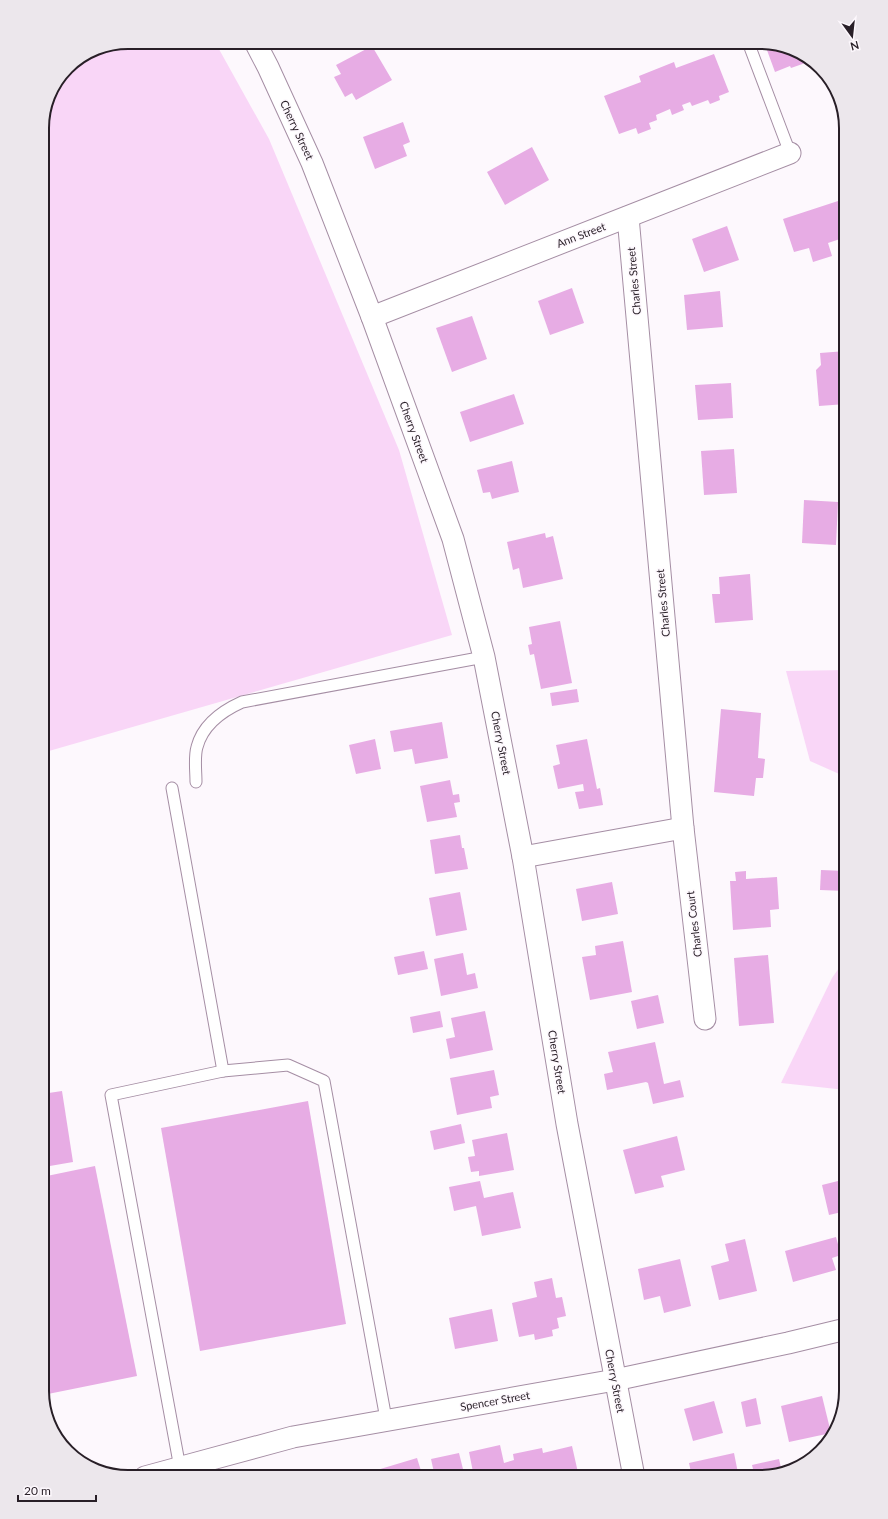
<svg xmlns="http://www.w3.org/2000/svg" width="888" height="1519" font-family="Lato,sans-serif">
<rect width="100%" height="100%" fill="#fdf8fd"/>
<g fill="#f9d6f7">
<polygon points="128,42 215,42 269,139 399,450 452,635 42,753 42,123 49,95 67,67 95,48"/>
<polygon points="846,670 846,777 810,761 786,671"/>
<polygon points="846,958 846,1090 781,1083 832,978"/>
</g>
<g fill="#e7ace4">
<polygon points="764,42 808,57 811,61 791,68 790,66 775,72"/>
<polygon points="372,46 392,80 356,100 352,93 345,97 334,77 341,74 336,65"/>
<polygon points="714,54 729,92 719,96 720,100 710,104 708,100 692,106 690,102 682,105 684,110 672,115 670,109 656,115 657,120 649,123 651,129 638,134 636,128 619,134 604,96 641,82 639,76 674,62 676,68"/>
<polygon points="403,122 410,142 403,145 407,156 375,169 363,137"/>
<polygon points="532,147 549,180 505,205 487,172"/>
<polygon points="838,201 846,228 846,237 828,243 832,256 813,262 809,248 794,252 783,219"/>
<polygon points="727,226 739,260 704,272 692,239"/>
<polygon points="572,288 584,323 550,335 538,301"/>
<polygon points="720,291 723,327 687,330 684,295"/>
<polygon points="472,316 487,359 452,372 436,328"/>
<polygon points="846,351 846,404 819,406 816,370 821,365 820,353"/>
<polygon points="731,383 733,418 698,420 695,385"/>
<polygon points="514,394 524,424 470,442 460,412"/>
<polygon points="734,449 737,493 704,495 701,451"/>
<polygon points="512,461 519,492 492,499 490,492 483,493 477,470"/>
<polygon points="804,500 838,502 836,545 802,543"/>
<polygon points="545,533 546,538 553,536 563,579 523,588 519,568 513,570 507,542"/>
<polygon points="750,574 753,620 715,623 712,594 720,594 719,577"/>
<polygon points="560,621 572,683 541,689 534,654 530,655 528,645 532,644 529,627"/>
<polygon points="577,689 579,702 552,706 550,693"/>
<polygon points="721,709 761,713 758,758 765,759 763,778 756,778 754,796 714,792"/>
<polygon points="442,722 448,758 415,764 412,749 394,752 390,731"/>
<polygon points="375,739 381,769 356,774 349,745"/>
<polygon points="587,739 597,789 600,788 603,805 579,809 575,792 584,791 583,784 558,789 553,766 560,764 556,745"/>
<polygon points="450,780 453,795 459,794 460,802 454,803 457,817 427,822 420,786"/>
<polygon points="460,835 462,848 464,848 468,869 435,874 430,840"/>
<polygon points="821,870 846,871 846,891 820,890"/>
<polygon points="746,871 746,879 777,877 779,909 770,910 771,927 733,930 730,881 736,881 735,872"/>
<polygon points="612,882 618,914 582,921 576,889"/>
<polygon points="460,892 467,930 436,936 429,898"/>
<polygon points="623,941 632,992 590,1000 582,957 596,955 595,946"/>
<polygon points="424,951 428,969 398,975 394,957"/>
<polygon points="463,953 467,975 475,973 478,988 441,996 434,959"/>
<polygon points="768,955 774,1023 739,1026 734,958"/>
<polygon points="658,995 664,1023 637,1029 631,1001"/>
<polygon points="440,1011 443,1027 413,1033 410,1017"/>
<polygon points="485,1011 493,1050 450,1059 446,1039 455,1037 451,1018"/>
<polygon points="655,1042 664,1084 680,1080 684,1097 653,1104 648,1083 646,1082 607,1090 604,1074 613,1072 608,1052"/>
<polygon points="494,1070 499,1095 490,1097 492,1108 457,1115 450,1078"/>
<polygon points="62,1091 73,1162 44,1167 42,1155 42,1094"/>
<polygon points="308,1101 346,1324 200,1351 161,1128"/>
<polygon points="461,1124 465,1143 434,1150 430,1131"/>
<polygon points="507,1133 514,1170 479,1176 479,1171 471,1172 468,1157 475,1156 472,1140"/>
<polygon points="677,1136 685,1170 661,1176 664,1187 635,1194 623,1150"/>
<polygon points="95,1166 137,1376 43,1395 42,1177"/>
<polygon points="846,1179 846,1211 829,1215 822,1185"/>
<polygon points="480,1181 484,1198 513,1192 521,1228 482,1236 476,1206 454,1211 449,1187"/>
<polygon points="836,1237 841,1255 832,1258 836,1270 793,1282 785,1251"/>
<polygon points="745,1239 757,1291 719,1300 711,1266 729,1261 725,1244"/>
<polygon points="680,1259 691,1306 664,1313 660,1296 644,1300 638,1269"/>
<polygon points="552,1278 556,1298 562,1297 566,1316 557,1318 559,1328 552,1330 553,1336 535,1340 534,1334 519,1337 512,1303 537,1297 534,1282"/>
<polygon points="492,1309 498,1341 455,1349 449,1318"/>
<polygon points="822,1396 831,1433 789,1442 781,1406"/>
<polygon points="756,1398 761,1424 746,1427 741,1402"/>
<polygon points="714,1401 723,1433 693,1441 684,1409"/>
<polygon points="500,1445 504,1463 514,1460 513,1454 542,1448 543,1453 572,1446 579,1477 507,1477 506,1474 494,1477 474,1477 469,1452"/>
<polygon points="459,1453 465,1477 435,1477 431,1459"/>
<polygon points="734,1453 738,1473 746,1471 747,1477 692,1477 689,1463"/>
<polygon points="417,1458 422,1474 415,1477 379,1477 377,1470"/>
<polygon points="779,1459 782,1472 755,1477 752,1465"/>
<polygon points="356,1470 358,1477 331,1477 331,1476"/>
</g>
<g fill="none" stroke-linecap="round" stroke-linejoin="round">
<defs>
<g id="lane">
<polyline points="748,42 790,153"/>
<path d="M196,782C196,771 194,757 197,747C203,724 222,711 242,702L484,657"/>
<polyline points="172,788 223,1071"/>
<polyline points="180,1468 111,1095 223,1071 288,1065 324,1081 386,1419"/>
</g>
<g id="street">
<polyline points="255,42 268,67 312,163 372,317 453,539 484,657 523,857 567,1124 634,1477"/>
<polyline points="628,217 683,828 705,1019"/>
<polyline points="372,317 790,153"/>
<polyline points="523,857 683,828"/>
<polyline points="145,1477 293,1437 615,1380 788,1343 846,1329"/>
</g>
</defs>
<use href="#lane" stroke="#a58ea4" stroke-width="13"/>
<use href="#street" stroke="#a58ea4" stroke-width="23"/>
<use href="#lane" stroke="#fff" stroke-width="11"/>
<use href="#street" stroke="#fff" stroke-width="21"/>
</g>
<g text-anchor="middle" stroke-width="3" stroke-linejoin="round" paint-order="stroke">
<g font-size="11" fill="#281f27" stroke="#fdf8fd">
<text transform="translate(297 130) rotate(65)" y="4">Cherry Street</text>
<text transform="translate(581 235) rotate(-21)" y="4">Ann Street</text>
<text transform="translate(634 281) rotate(-95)" y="4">Charles Street</text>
<text transform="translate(414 432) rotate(70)" y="4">Cherry Street</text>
<text transform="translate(663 603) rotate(-95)" y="4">Charles Street</text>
<text transform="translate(501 743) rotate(79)" y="4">Cherry Street</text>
<text transform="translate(694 924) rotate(-97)" y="4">Charles Court</text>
<text transform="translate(557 1062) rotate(81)" y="4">Cherry Street</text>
<text transform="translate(615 1381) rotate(79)" y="4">Cherry Street</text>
<text transform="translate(495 1401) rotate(-10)" y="4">Spencer Street</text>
</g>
</g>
<path d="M0 0H888V1519H0ZM128 49H760A79 79 0 0 1 839 128V1391A79 79 0 0 1 760 1470H128A79 79 0 0 1 49 1391V128A79 79 0 0 1 128 49Z" fill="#ece7ec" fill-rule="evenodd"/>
<path fill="none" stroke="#281f27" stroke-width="2" d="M128 49H760A79 79 0 0 1 839 128V1391A79 79 0 0 1 760 1470H128A79 79 0 0 1 49 1391V128A79 79 0 0 1 128 49Z"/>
<g transform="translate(852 36) rotate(165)" stroke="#fdf8fd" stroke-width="3" paint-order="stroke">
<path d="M0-3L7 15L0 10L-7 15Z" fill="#281f27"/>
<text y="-6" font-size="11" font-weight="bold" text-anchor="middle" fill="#281f27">N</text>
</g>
<path d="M18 1495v6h78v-6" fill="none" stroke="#281f27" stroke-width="2"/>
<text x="24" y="1495" font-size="12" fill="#281f27" stroke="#fdf8fd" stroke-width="3" paint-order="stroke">20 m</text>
</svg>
